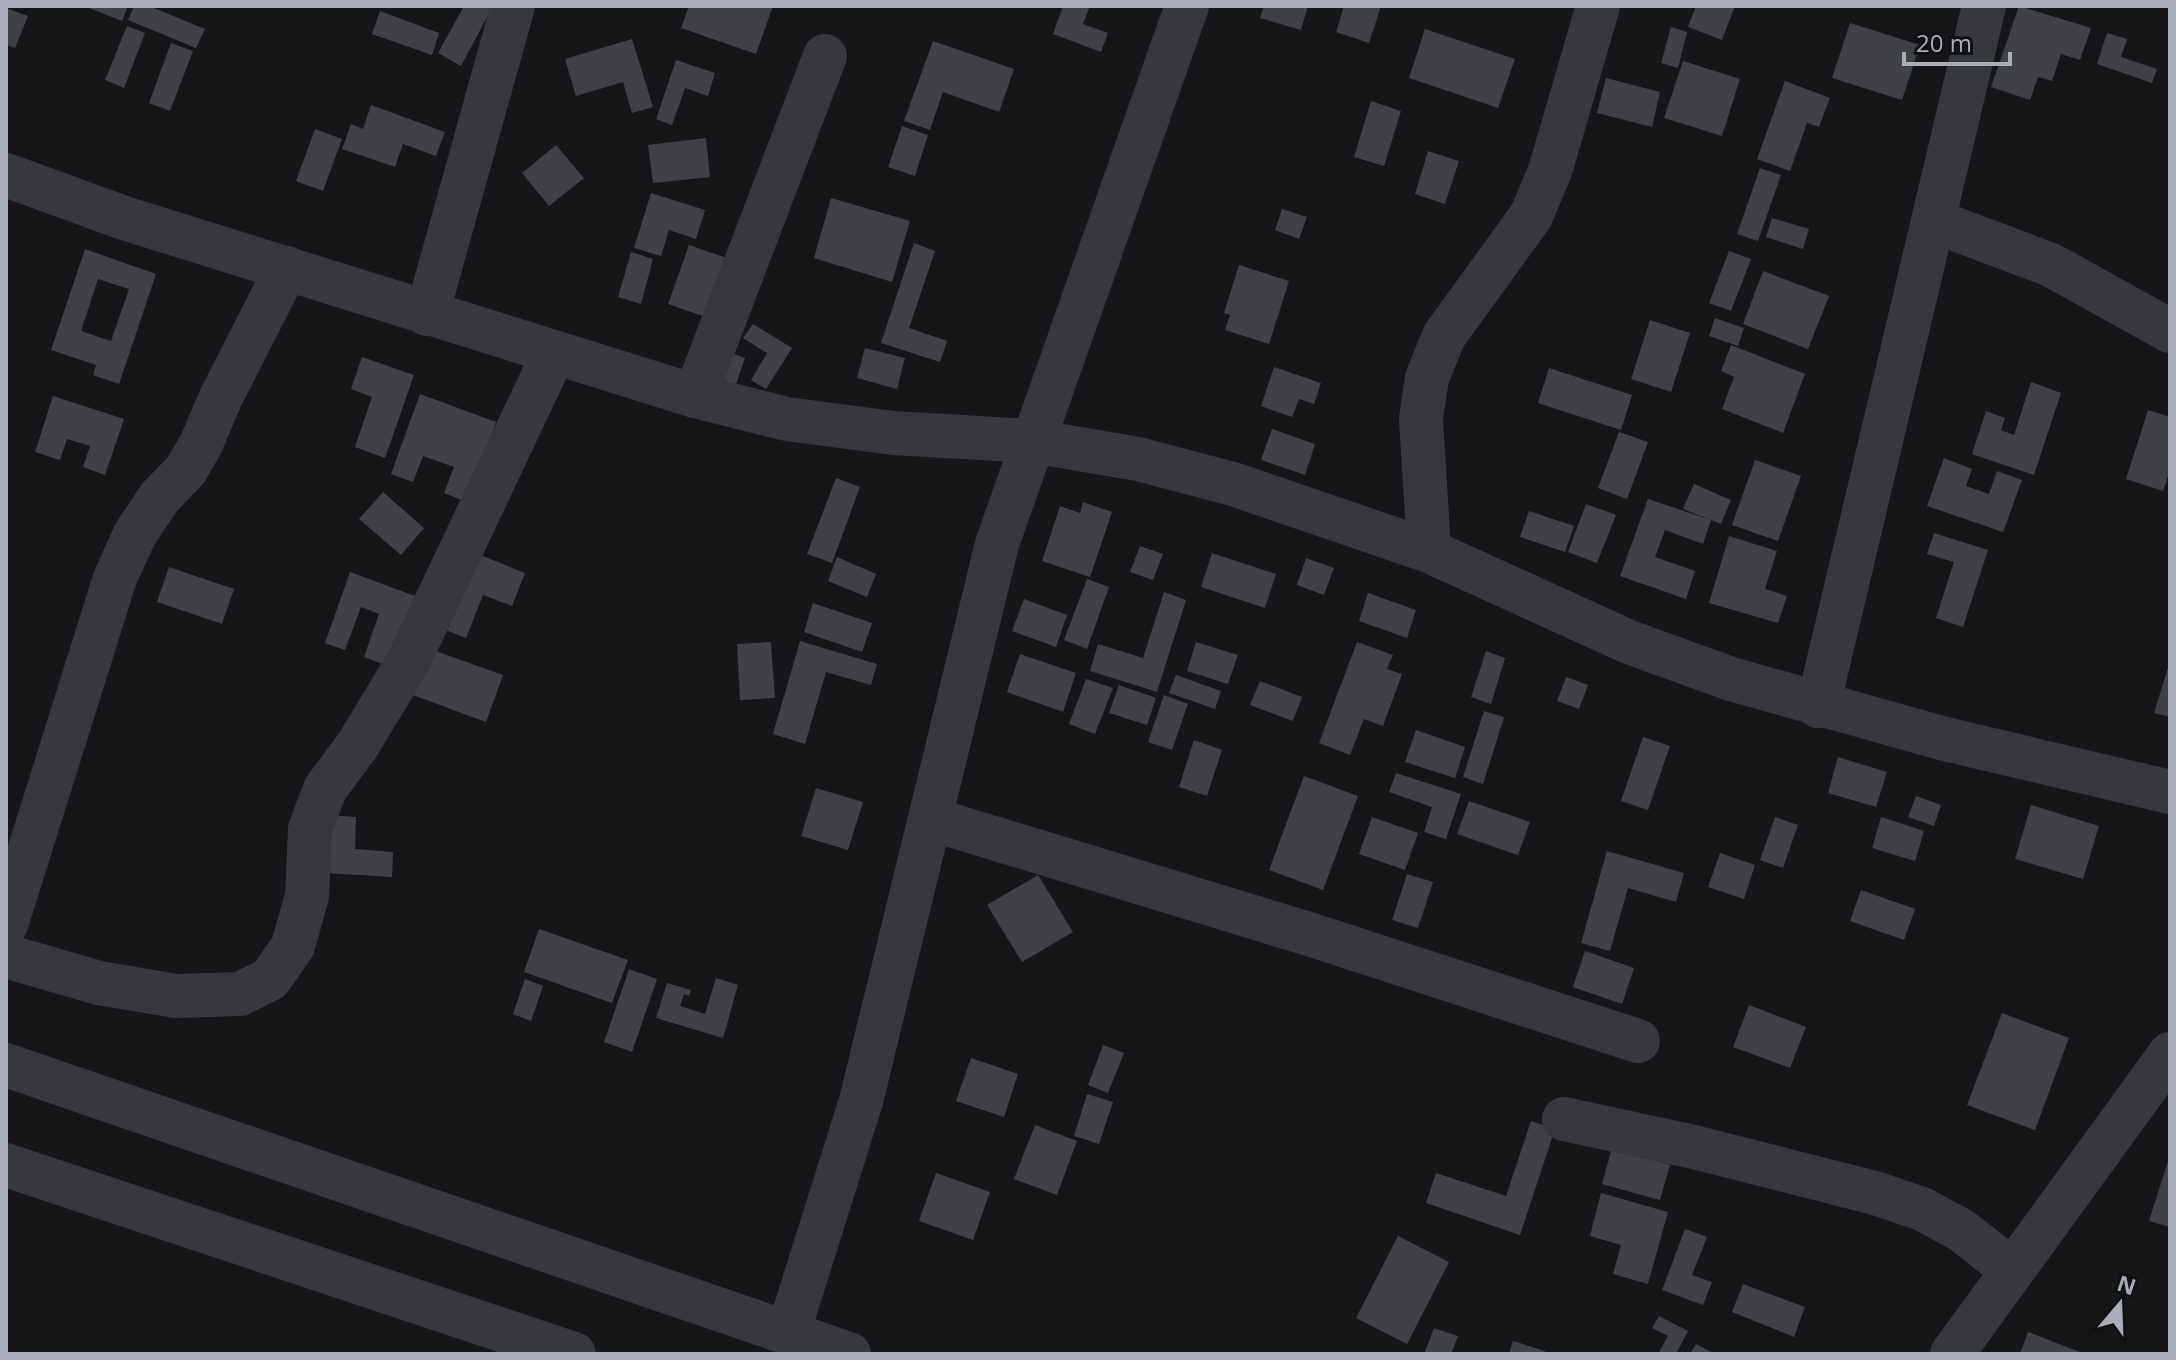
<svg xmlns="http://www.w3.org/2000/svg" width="2176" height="1360" font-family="'Open Sans',sans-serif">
<rect width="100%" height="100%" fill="#161618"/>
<g fill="#404145" fill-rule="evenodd">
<polygon points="84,6 128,6 122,21"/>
<polygon points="134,6 149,6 205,29 196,48 128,20"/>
<polygon points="464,6 493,6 461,66 438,53"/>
<polygon points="689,6 773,6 756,54 681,28"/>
<polygon points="1063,6 1090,6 1083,24 1108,33 1101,52 1053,34"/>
<polygon points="1264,6 1308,6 1301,30 1260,18"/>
<polygon points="1344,6 1381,6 1369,43 1336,32"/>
<polygon points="1696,6 1735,6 1722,40 1688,27"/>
<polygon points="2019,6 2091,28 2080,60 2061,54 2052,81 2038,77 2030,100 1991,87"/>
<polygon points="6,8 28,16 15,48 6,45"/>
<polygon points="380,11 439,33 432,55 372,34"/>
<polygon points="1850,23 1920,45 1902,100 1832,78"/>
<polygon points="127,26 145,33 124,88 105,80"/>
<polygon points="1671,27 1687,32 1678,68 1661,63"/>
<polygon points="1425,29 1515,59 1498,108 1409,78"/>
<polygon points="2107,33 2127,39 2121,57 2157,69 2152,83 2097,64"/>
<polygon points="632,39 653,107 632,113 623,82 576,96 565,59"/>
<polygon points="933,41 1014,69 999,112 943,92 930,130 904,121"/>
<polygon points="171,43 193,51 170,111 149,103"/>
<polygon points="676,60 715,73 708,96 685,88 672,125 656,119"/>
<polygon points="1683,61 1740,79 1722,136 1664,118"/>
<polygon points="1606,78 1660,92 1652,127 1597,113"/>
<polygon points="1785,81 1830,98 1819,127 1807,123 1790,171 1757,159"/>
<polygon points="1371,101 1401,111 1384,166 1354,157"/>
<polygon points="371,105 445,132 436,156 403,144 395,167 342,149 351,124 363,129"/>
<polygon points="902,126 928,135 915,176 888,167"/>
<polygon points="315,129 342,139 323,191 296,181"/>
<polygon points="706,138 710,177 653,183 648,145"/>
<polygon points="556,145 584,178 549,206 522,173"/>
<polygon points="1428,151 1459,161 1445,204 1415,194"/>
<polygon points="1760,168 1781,175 1758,241 1737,234"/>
<polygon points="651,193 705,210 696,239 669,230 661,256 634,248"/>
<polygon points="831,198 910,221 892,282 814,258"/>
<polygon points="1282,209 1307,217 1299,239 1275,230"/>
<polygon points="1772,218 1809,229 1803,249 1766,237"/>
<polygon points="914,243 935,251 909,328 947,341 940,362 881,343"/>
<polygon points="689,245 727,258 706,317 668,304"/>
<path d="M85,249L156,274L119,384L93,375L96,365L51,350ZM98,279L129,289L111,341L81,331Z"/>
<polygon points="1729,251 1751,259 1731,311 1709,303"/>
<polygon points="631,252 653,259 641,304 618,297"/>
<polygon points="1239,265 1289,281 1269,344 1225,330 1230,315 1224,313"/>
<polygon points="1763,271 1829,296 1808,349 1743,324"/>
<polygon points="1715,318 1744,328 1738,346 1709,336"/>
<polygon points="1650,320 1690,333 1671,392 1631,379"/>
<polygon points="753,324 792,348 766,389 751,380 767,353 743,338"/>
<polygon points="1731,345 1805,374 1783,433 1722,409 1734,377 1721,371"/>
<polygon points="865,348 905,358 897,389 857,378"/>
<polygon points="725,351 745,358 735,387 716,380"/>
<polygon points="362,357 414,375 385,458 355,447 372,397 351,389"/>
<polygon points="1274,367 1321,383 1314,404 1299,399 1292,417 1261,406"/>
<polygon points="1549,368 1632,395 1621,430 1538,403"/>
<polygon points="2031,382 2061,393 2034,475 1972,454 1986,411 2005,418 2001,430 2014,435"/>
<polygon points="420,394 496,422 467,502 444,493 454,467 423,456 413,482 391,474"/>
<polygon points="53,396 124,419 105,475 83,467 90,446 67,439 60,460 35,452"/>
<polygon points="2148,410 2170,417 2170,470 2163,491 2126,479"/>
<polygon points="1272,429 1315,444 1305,475 1261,460"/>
<polygon points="1619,432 1648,442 1627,499 1598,488"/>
<polygon points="1944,458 1972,469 1966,486 1989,494 1997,471 2022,480 2003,532 1927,506"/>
<polygon points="1755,460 1801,476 1778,541 1732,525"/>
<polygon points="836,478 860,487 832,563 807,554"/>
<polygon points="1694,484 1731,500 1721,524 1683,509"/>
<polygon points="383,492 424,528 401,555 359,519"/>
<polygon points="1648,499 1711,520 1703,544 1665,530 1655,557 1695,571 1686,599 1620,576"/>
<polygon points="1083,502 1112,512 1090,577 1042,561 1060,506 1080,513"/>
<polygon points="1586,504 1616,515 1597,563 1568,552"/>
<polygon points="1529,511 1574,526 1565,552 1520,537"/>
<polygon points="1934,533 1988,550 1963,627 1936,618 1954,562 1927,554"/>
<polygon points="1729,536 1777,551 1765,589 1787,596 1778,623 1709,603"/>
<polygon points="1140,546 1163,554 1153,580 1130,572"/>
<polygon points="468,550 525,573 512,606 483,595 466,638 438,627"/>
<polygon points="1212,553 1276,574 1265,608 1201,587"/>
<polygon points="837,557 876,574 867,597 828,581"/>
<polygon points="1306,558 1334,568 1324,595 1297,585"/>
<polygon points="169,567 234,589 222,624 157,602"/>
<polygon points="350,572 415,596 390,667 364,657 379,614 361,607 345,650 325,643"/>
<polygon points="1087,579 1109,587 1087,649 1064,640"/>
<polygon points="1164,592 1186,600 1157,692 1090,671 1098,644 1143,658"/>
<polygon points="1368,593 1416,610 1407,638 1359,621"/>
<polygon points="1024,599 1067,615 1056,647 1012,631"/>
<polygon points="813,603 872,623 862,652 804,632"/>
<polygon points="800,641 877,664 871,685 826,672 805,744 773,734"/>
<polygon points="771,642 775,698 740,700 737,644"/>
<polygon points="1196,642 1238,655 1228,684 1187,671"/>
<polygon points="1357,642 1393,655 1387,669 1402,674 1383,726 1364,719 1350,755 1319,743"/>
<polygon points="430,649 503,675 486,722 413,695"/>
<polygon points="1486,651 1505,658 1491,704 1471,697"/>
<polygon points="1020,654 1076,673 1063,712 1007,692"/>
<polygon points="2170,661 2170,717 2154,713"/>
<polygon points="1176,675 1221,691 1215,709 1169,693"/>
<polygon points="1566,677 1588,685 1579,709 1557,701"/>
<polygon points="1086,679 1113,688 1095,734 1069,724"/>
<polygon points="1260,681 1302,697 1293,721 1250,705"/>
<polygon points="1119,685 1156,698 1147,725 1109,713"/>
<polygon points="1164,695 1188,704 1172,750 1148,742"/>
<polygon points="1484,711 1504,717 1483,784 1463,777"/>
<polygon points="1416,730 1465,747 1455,778 1405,762"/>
<polygon points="1643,737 1670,746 1648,810 1621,801"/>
<polygon points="1194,740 1222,750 1207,796 1179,787"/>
<polygon points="1838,757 1887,772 1876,807 1828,793"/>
<polygon points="1396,773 1461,794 1446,839 1424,832 1432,807 1389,792"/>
<polygon points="1304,776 1358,796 1323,890 1269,870"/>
<polygon points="816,788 863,802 848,850 801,836"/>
<polygon points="1916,796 1941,805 1934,826 1908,817"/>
<polygon points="1469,801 1530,822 1518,855 1457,834"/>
<polygon points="2031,805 2099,826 2083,879 2015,859"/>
<polygon points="330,815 356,817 355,849 393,852 392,877 326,873"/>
<polygon points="1372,817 1418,833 1405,870 1359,854"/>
<polygon points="1775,817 1798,825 1783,868 1760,860"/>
<polygon points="1881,817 1924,831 1915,861 1872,848"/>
<polygon points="1607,851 1684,873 1676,902 1628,888 1610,951 1581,943"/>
<polygon points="1720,853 1755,865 1744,899 1708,887"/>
<polygon points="1407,874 1433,882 1418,928 1392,920"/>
<polygon points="1038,875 1073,932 1022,962 987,905"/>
<polygon points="1861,890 1915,909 1904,940 1850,921"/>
<polygon points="539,929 628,960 612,1003 524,972"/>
<polygon points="1585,951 1634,968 1622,1004 1573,987"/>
<polygon points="629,969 657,979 632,1052 604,1042"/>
<polygon points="716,978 738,985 723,1038 656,1018 667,983 691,990 689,996 684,994 680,1006 705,1014"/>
<polygon points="525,979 543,986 531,1021 513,1014"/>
<polygon points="1749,1005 1806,1027 1790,1068 1733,1047"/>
<polygon points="2002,1013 2069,1038 2035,1130 1967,1105"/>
<polygon points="1103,1045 1124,1053 1108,1093 1088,1085"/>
<polygon points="971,1058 1018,1074 1004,1117 956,1101"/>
<polygon points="1087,1094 1113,1102 1099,1144 1074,1136"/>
<polygon points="1531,1121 1555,1129 1520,1235 1426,1203 1436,1173 1506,1196"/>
<polygon points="1035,1125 1077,1141 1057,1195 1014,1179"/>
<polygon points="1612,1148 1670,1165 1660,1200 1602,1184"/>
<polygon points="2170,1155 2170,1227 2149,1221"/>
<polygon points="936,1173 990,1192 973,1240 919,1221"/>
<polygon points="1601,1193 1668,1212 1648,1284 1613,1274 1621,1245 1590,1236"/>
<polygon points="1685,1229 1707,1237 1692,1275 1712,1282 1703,1305 1662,1290"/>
<polygon points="1398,1236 1449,1262 1407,1344 1356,1318"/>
<polygon points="1743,1284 1805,1307 1794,1337 1732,1312"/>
<polygon points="1659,1316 1688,1331 1676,1354 1658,1354 1668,1336 1652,1328"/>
<polygon points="1434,1328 1458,1336 1451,1354 1424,1354"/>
<polygon points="2028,1332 2085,1354 2020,1354"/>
<polygon points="1513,1341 1545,1351 1544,1354 1509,1354"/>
<polygon points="1696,1344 1715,1354 1690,1354"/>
</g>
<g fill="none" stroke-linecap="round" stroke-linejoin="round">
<g stroke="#37383d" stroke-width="44">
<polyline points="6,175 124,218 695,396 787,419 893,433 1032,441 1138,459 1233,484 1429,551 1629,642 1731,679 1945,739 2170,792"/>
<polyline points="1934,221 2051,265 2170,331"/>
<polyline points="427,314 513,6"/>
<polyline points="695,396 825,56"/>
<polyline points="1429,551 1421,418 1427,378 1444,336 1531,216 1550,171 1598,6"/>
<polyline points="1818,706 1984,6"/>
<polyline points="931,819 1309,934 1638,1041"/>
<polyline points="6,925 115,578 135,534 159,498 186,470 201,444 221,397 287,268"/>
<polyline points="6,956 99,983 176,996 240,994 270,979 293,946 307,896 310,829 325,789 357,746 408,662 553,355"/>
<polyline points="6,1065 849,1354"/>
<polyline points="1564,1119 1694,1147 1875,1193 1922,1209 1961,1230 2011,1269"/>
<polyline points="6,1165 574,1354"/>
<polyline points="788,1333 861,1101 997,544 1187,6"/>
<polyline points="1952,1354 2170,1054"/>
</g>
</g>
<rect width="2176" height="1360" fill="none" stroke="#a8adb8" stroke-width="16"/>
<g transform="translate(2120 1304) rotate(19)" stroke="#111113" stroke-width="6" paint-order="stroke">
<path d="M0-6L14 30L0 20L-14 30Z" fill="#a8adb8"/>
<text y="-12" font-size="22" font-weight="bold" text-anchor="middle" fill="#a8adb8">N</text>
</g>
<path d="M1904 52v12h106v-12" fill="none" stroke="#a8adb8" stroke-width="4"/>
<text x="1916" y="52" font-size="24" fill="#a8adb8" stroke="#111113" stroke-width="6" paint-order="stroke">20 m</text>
</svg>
